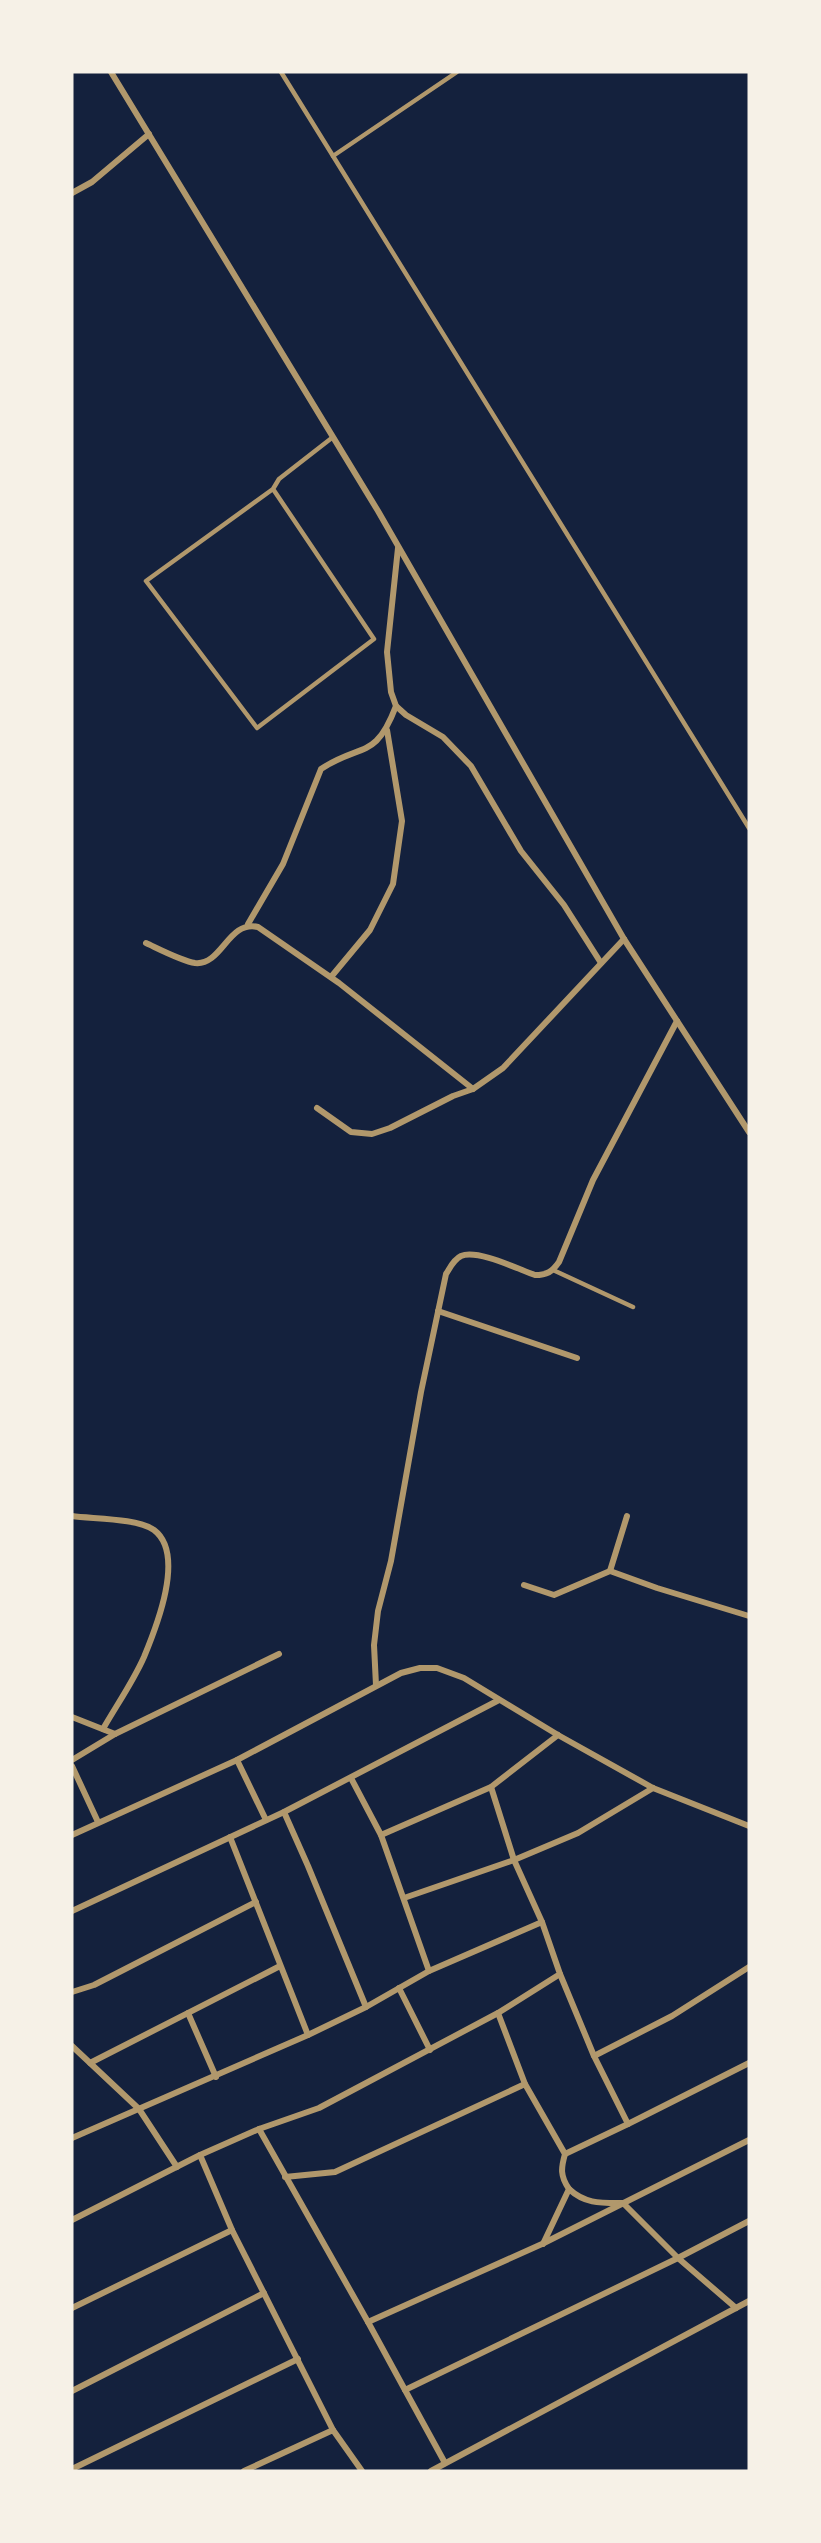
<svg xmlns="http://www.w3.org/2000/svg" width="821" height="2543" font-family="Cabin,sans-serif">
<rect width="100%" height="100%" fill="#14213d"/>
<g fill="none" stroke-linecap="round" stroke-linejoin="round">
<g stroke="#b1986c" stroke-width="4.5">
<polyline points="281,72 749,828"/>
<polyline points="333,156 457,72"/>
<polyline points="273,489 146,581 257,728 374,639 273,489 279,479 333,437"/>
<polyline points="553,1270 633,1307"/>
</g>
<g stroke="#b1986c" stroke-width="6">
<polyline points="111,72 378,511 624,939 749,1132"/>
<polyline points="72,193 92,182 149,134"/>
<polyline points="398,548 387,652 391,692 396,706 406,715 443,737 471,766 521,851 564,905 601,963"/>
<path d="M248,924L283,864L321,769C362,742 375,761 396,706"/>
<path d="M146,943C159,949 182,961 195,963C222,966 228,920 258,927L339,983L473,1089"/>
<polyline points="331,977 370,930 393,884 402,821 387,730"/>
<polyline points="317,1108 351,1132 372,1134 390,1128 453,1096 473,1089 503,1068 624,939"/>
<polyline points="438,1311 577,1358"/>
<path d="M72,1516C93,1519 137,1518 154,1530C186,1554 156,1628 144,1657C133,1682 116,1706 103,1729"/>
<polyline points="610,1571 627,1516"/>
<polyline points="524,1585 554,1595 610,1571 657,1588 749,1616"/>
<path d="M376,1685L374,1645L378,1611L391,1561L421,1392L446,1274C450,1268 453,1260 461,1256C477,1249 518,1269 535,1275C547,1275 552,1272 559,1262L593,1180L677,1021"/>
<polyline points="72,1717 115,1734"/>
<polyline points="72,1760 115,1734 279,1654"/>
<polyline points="237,1760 266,1820"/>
<polyline points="72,1766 98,1822"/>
<polyline points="351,1778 381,1835 429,1971"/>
<polyline points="284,1812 308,1866 366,2007"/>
<polyline points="72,1835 237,1760 401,1673 420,1668 437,1668 464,1678 558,1735 653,1788 749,1826"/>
<polyline points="381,1835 491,1787 558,1735"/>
<polyline points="230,1837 308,2035"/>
<polyline points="404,1898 514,1860 578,1833 653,1788"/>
<polyline points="72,1911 284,1812 499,1700"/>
<polyline points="560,1974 594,2056 628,2124 749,2063"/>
<polyline points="399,1988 430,2050"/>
<polyline points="72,1992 94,1985 256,1902"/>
<polyline points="188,2013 216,2077"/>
<path d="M498,2013L525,2084L565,2154C561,2168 560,2176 569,2189L543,2244"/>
<polyline points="72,2046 139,2109 177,2167"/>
<polyline points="594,2056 672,2016 749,1967"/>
<polyline points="90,2063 280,1966"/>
<polyline points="259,2129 368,2322"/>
<polyline points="72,2138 308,2035 366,2007 429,1971 542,1922"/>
<polyline points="565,2154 628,2124"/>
<polyline points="200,2155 232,2230 333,2430"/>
<polyline points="285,2177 335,2172 525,2084"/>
<path d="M569,2189C585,2204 601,2203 623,2203L678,2258L736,2308"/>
<polyline points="72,2220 200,2155 259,2129 319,2108 498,2013 560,1974 542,1922 514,1860 491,1787"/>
<polyline points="72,2308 232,2230"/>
<polyline points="405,2390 368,2322 542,2244 749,2140"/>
<polyline points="72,2391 264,2293"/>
<polyline points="445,2463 405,2390 678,2258 749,2221"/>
<polyline points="72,2469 298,2359"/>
<polyline points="244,2471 333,2430 362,2471"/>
<polyline points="431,2471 749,2301"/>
</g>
</g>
<rect width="821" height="2543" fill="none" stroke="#f6f1e7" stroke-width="147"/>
</svg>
